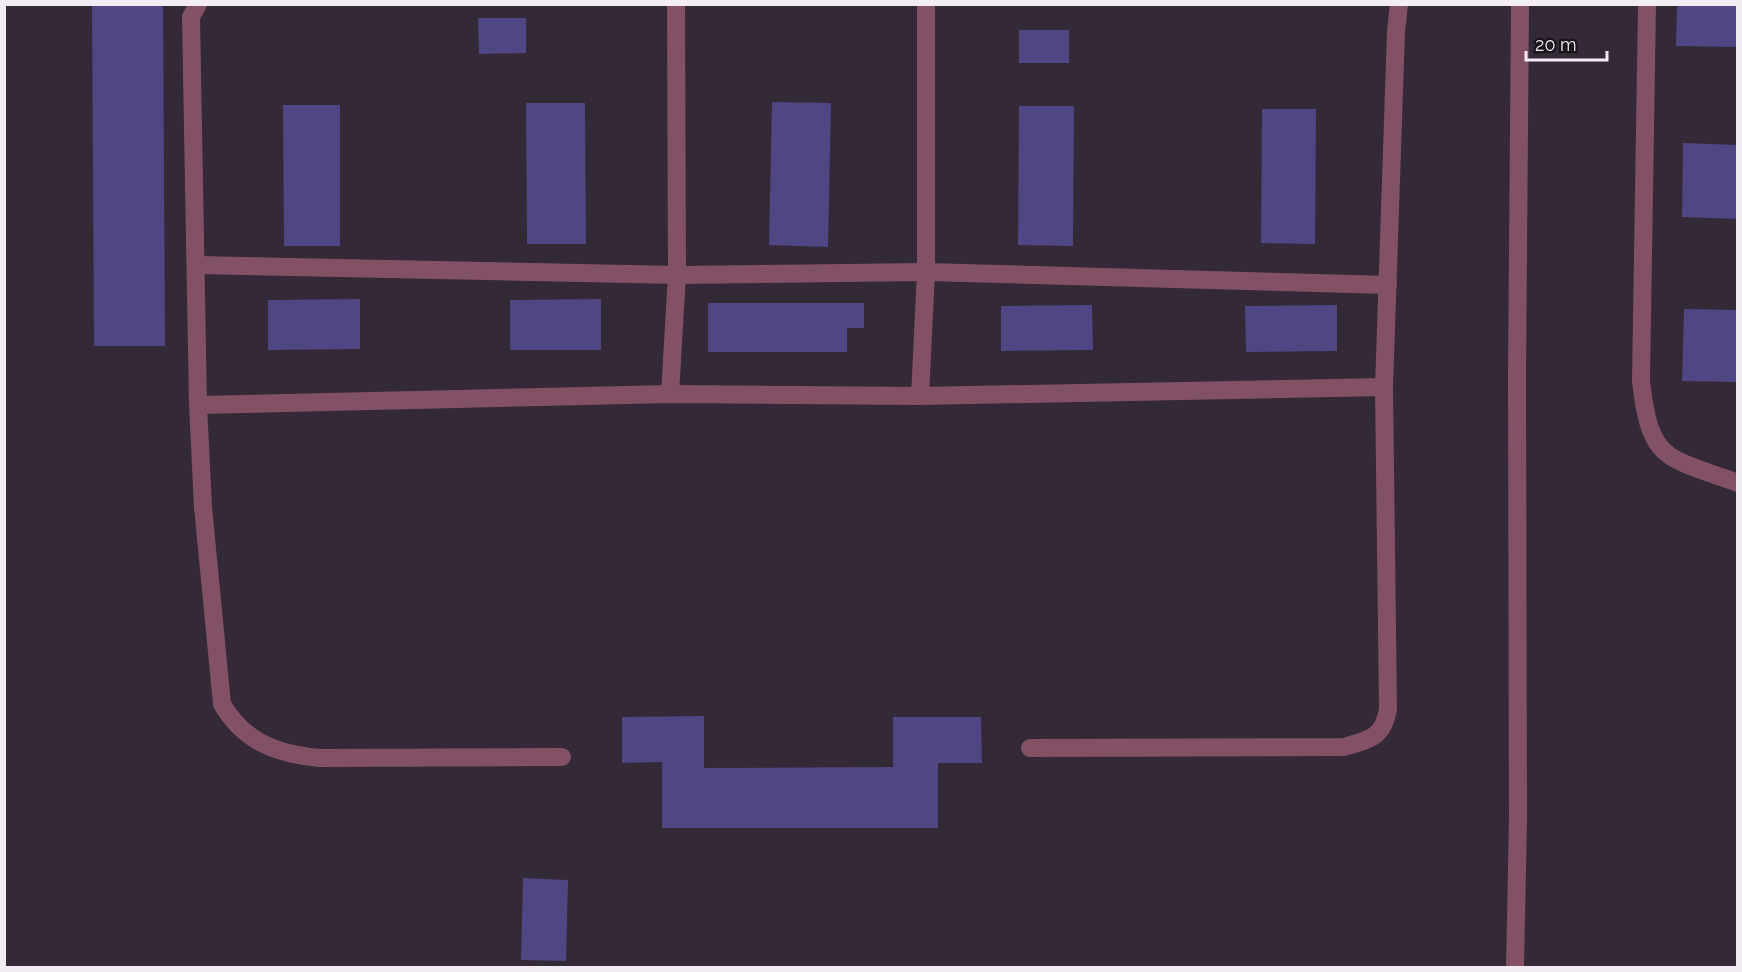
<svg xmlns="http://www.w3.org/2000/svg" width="1742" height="972" font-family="Raleway,sans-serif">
<rect width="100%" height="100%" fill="#342936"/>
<g fill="#4f4683">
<polygon points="92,4 163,4 165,346 94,346"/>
<polygon points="1677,4 1738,4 1738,47 1676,46"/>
<polygon points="478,18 526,18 526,53 479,54"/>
<rect x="1019" y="30" width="50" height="33"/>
<polygon points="772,102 831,103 828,247 769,245"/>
<polygon points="526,103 585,103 586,244 527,244"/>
<polygon points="283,105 340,105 340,246 284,246"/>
<polygon points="1019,106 1074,106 1073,246 1018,245"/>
<polygon points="1262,109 1316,109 1315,244 1261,243"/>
<polygon points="1683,143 1738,145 1738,219 1682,217"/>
<polygon points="360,299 360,349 268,350 268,300"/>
<polygon points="601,299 601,350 510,350 510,300"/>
<polygon points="708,303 864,303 864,328 847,328 847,352 708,352"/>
<polygon points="1092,305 1093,350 1001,351 1001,306"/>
<polygon points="1337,305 1337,351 1246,352 1245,306"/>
<polygon points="1684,309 1738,310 1738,382 1682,381"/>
<polygon points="704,716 704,768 893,767 893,717 981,717 982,763 938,763 938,828 662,828 662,762 622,763 622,717"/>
<polygon points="523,878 568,880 566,961 521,960"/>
</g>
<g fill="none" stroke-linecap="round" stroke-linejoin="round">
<g stroke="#835166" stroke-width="18">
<path d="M198,4L191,17L198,405L203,507L222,704C244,742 277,754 320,758L562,757"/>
<path d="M1647,4L1641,381C1650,463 1667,457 1738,483"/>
<polyline points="197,265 677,275 926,272 1388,285"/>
<polyline points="670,394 677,275 676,4"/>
<polyline points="920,396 926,272 926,4"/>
<polyline points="198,405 670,394 920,396 1384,387"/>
<path d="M1030,748L1344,747C1370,739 1383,738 1388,709L1384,387L1396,32L1399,4"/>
<polyline points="1515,968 1518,820 1517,376 1520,4"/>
</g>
</g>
<rect width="1742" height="972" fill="none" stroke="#f3ecf4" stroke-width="12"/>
<path d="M1526 51v9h81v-9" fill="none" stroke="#f3ecf4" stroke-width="3"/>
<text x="1535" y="51" font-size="18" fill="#f3ecf4" stroke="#181419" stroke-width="4.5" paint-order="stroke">20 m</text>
</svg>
